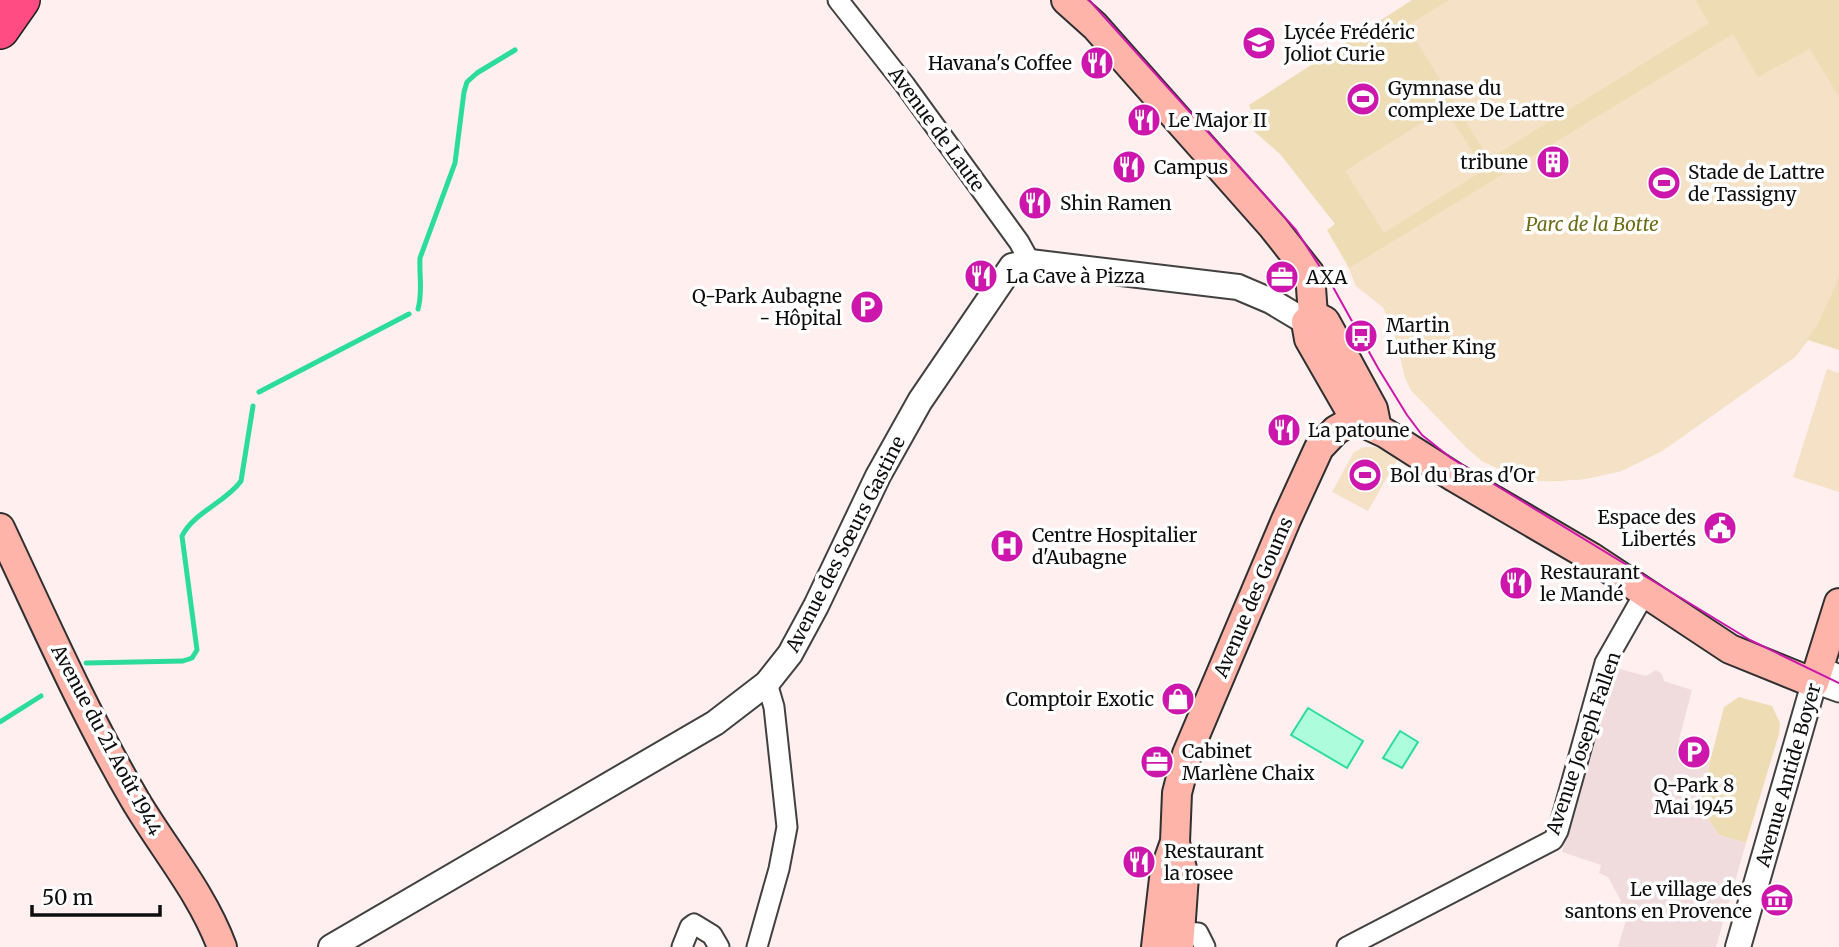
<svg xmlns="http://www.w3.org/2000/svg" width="1839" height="947" font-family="Merriweather,serif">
<rect width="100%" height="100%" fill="#ffefef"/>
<g fill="#eeddb4">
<polygon points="1412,0 1839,0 1839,350 1808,340 1795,357 1662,451 1621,471 1585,479 1558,481 1539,481 1511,474 1482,461 1466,447 1411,390 1405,377 1394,331 1383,307 1356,286 1349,268 1327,230 1335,224 1280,154 1248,126 1253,114 1249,105"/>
<polygon points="1739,697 1772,706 1780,723 1779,734 1746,843 1719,835 1699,805 1724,707"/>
</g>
<g fill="#f4e1c6">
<polygon points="1449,0 1695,0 1709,23 1489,159 1407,26"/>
<polygon points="1733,34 1758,77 1810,49 1839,97 1839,273 1835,287 1818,324 1795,357 1662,451 1621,471 1585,479 1539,481 1511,474 1482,461 1466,447 1411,390 1405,377 1394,331 1383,307 1356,286 1349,268"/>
<polygon points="1445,108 1484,170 1384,233 1345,171"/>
<polygon points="1827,369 1839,373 1839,492 1793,477"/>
<polygon points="1364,447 1376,447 1398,458 1368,511 1332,492 1354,452"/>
</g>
<polygon fill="#f1dcdd" points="1616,668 1646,676 1656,670 1662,674 1664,681 1692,690 1679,740 1683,748 1711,756 1699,805 1719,835 1746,843 1716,947 1618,947 1628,913 1618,910 1621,901 1608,877 1599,873 1601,865 1562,852"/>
<g fill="#adfddd" stroke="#2cdc9b" stroke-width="2">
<polygon points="1308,708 1363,741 1347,768 1291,735"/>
<polygon points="1400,731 1418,742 1402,768 1383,758"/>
</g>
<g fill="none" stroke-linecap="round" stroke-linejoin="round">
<g stroke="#2cdc9b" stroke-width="5">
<path d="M418,309C423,292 419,276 420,258L455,163L464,92L467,82L477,73L515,50"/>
<polyline points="259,392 409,314"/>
<path d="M86,663L183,661L192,658L197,650L182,536C194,512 225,503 241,481L253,406"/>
<polyline points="0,722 41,696"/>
</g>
<defs>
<g id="minor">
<polyline points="838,0 905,85 1019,242 1030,262"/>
<polyline points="1820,666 1839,675"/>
<polyline points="1814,683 1839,692"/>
<polyline points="1169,931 1198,933 1205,947"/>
<polyline points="682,947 690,927 694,924 712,935 719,947"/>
<polyline points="757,947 779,869 787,827 774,707 767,683"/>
<polyline points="1347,947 1553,840 1558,831 1605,663 1646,591"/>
</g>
<g id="tertiary">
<polyline points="331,947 715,723 767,683 790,654 816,606 878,476 920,401 1012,266 1030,262 1238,287 1271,301 1306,322"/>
<polyline points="1738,947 1814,683"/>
</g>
<g id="secondary">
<polyline points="1066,0 1095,26 1273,227 1310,274 1313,315"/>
<polyline points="1313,315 1306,322 1309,339 1355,419 1385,433 1454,477 1591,557 1730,649 1814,683 1839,603"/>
<polyline points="1313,315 1325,321 1335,339 1373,409 1377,429"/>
<path d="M0,528C43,619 84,713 135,800C164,849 202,893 222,947"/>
<polyline points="1175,843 1184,876 1179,947"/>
<polyline points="1156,947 1165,870 1175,842 1177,793 1187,754 1286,520 1319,448 1336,430 1355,419"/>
</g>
<polyline id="motorway" points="0,30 21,0"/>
</defs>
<use href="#minor" stroke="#414141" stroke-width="23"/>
<use href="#tertiary" stroke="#414141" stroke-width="28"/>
<use href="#secondary" stroke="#303030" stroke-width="32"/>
<use href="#motorway" stroke="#1f1f1f" stroke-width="40"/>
<use href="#minor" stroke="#fff" stroke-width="19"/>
<use href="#tertiary" stroke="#fff" stroke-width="24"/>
<use href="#secondary" stroke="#ffb4aa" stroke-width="28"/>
<use href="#motorway" stroke="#ff4d84" stroke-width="37"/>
<polyline stroke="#cd17ac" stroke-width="2" points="1089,0 1296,230 1333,287 1378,368 1407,415 1422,435 1451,458 1750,640 1839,683"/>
</g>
<defs>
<symbol id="school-disc" viewBox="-11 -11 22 22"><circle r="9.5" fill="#cd17ac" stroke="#fff"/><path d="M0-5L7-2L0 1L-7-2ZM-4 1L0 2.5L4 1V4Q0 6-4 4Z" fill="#fff"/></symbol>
<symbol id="restaurant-disc" viewBox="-11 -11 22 22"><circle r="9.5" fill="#cd17ac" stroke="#fff"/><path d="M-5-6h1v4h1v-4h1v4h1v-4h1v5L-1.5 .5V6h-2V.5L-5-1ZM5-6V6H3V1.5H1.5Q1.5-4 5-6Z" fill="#fff"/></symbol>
<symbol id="stadium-disc" viewBox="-11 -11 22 22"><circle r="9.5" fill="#cd17ac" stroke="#fff"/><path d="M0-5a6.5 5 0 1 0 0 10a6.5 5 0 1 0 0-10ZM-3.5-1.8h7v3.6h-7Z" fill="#fff"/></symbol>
<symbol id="building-disc" viewBox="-11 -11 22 22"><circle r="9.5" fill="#cd17ac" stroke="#fff"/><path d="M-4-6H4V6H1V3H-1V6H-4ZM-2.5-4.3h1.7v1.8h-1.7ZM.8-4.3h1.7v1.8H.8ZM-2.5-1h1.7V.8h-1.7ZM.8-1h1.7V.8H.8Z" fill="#fff"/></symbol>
<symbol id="office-disc" viewBox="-11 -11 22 22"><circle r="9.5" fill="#cd17ac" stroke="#fff"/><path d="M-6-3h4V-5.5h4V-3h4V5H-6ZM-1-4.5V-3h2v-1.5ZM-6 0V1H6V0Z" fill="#fff"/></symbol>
<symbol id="parking-disc" viewBox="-11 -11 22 22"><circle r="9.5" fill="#cd17ac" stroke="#fff"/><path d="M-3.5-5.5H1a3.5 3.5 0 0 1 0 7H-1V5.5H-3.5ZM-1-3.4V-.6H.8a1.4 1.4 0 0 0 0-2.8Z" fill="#fff"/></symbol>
<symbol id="bus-disc" viewBox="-11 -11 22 22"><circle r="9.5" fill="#cd17ac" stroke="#fff"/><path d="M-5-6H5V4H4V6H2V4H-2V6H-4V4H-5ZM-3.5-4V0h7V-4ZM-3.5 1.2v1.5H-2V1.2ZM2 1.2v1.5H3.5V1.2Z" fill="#fff"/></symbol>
<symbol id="civic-disc" viewBox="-11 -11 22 22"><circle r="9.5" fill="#cd17ac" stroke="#fff"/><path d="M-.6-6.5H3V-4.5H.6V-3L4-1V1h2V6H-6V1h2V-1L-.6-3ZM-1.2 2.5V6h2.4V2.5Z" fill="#fff"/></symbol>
<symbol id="hospital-disc" viewBox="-11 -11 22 22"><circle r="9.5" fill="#cd17ac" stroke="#fff"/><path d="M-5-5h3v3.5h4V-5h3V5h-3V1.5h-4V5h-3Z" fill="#fff"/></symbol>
<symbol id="shop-disc" viewBox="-11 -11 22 22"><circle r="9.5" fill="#cd17ac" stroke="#fff"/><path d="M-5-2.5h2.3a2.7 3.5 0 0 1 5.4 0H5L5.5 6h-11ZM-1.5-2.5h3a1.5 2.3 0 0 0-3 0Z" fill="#fff"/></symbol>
<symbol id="museum-disc" viewBox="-11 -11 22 22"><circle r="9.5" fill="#cd17ac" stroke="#fff"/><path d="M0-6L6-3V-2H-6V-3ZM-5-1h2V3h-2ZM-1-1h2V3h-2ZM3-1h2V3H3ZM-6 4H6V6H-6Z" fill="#fff"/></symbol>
</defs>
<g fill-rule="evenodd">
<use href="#school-disc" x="1240" y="24" width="38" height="38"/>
<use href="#restaurant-disc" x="1078" y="44" width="38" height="38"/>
<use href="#stadium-disc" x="1344" y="80" width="38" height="38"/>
<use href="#restaurant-disc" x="1125" y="101" width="38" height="38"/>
<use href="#building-disc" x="1534" y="143" width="38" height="38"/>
<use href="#restaurant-disc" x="1110" y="148" width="38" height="38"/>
<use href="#stadium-disc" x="1645" y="164" width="38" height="38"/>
<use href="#restaurant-disc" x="1016" y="184" width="38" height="38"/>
<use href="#restaurant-disc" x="962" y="257" width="38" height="38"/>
<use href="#office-disc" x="1263" y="258" width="38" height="38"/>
<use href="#parking-disc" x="848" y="288" width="38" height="38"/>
<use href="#bus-disc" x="1342" y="317" width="38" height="38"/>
<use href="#restaurant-disc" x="1265" y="411" width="38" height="38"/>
<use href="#stadium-disc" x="1346" y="456" width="38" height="38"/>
<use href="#civic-disc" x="1701" y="509" width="38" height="38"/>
<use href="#hospital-disc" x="988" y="527" width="38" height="38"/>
<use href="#restaurant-disc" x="1497" y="564" width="38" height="38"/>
<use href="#shop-disc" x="1159" y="680" width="38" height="38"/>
<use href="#parking-disc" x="1675" y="733" width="38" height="38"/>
<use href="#office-disc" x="1138" y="743" width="38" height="38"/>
<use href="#restaurant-disc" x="1120" y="843" width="38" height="38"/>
<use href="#museum-disc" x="1758" y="881" width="38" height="38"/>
</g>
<g text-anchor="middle" stroke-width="7" stroke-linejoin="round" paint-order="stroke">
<g font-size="19" fill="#0e0e0e" stroke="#fff" text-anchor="start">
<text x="1284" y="39">Lycée Frédéric<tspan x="1284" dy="22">Joliot Curie</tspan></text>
<text x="1072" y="70" text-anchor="end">Havana's Coffee</text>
<text x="1388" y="95">Gymnase du<tspan x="1388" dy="22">complexe De Lattre</tspan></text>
<text x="1168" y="127">Le Major II</text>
<text x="1528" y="169" text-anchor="end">tribune</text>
<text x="1154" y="174">Campus</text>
<text x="1688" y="179">Stade de Lattre<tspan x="1688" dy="22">de Tassigny</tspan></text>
<text x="1060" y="210">Shin Ramen</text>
<text x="1006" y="283">La Cave à Pizza</text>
<text x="1306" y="284">AXA</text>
<text x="842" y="303" text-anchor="end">Q-Park Aubagne<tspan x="842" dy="22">- Hôpital</tspan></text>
<text x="1386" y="332">Martin<tspan x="1386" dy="22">Luther King</tspan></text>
<text x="1308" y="437">La patoune</text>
<text x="1390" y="482">Bol du Bras d'Or</text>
<text x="1696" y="524" text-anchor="end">Espace des<tspan x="1696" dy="22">Libertés</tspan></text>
<text x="1032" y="542">Centre Hospitalier<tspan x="1032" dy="22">d'Aubagne</tspan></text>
<text x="1540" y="579">Restaurant<tspan x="1540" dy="22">le Mandé</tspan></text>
<text x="1154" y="706" text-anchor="end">Comptoir Exotic</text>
<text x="1182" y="758">Cabinet<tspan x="1182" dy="22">Marlène Chaix</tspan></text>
<text x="1694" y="792" text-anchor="middle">Q-Park 8<tspan x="1694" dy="22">Mai 1945</tspan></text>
<text x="1164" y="858">Restaurant<tspan x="1164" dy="22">la rosee</tspan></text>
<text x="1752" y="896" text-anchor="end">Le village des<tspan x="1752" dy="22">santons en Provence</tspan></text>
</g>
<g font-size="19" fill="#0e0e0e" stroke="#fff">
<text transform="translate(937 129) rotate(54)" y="7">Avenue de Laute</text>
<text transform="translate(845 544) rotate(-63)" y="7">Avenue des Sœurs Gastine</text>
<text transform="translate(1253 597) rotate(-67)" y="7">Avenue des Goums</text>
<text transform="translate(107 740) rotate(62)" y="7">Avenue du 21 Août 1944</text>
<text transform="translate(1583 743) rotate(-71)" y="7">Avenue Joseph Fallen</text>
<text transform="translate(1788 775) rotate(-74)" y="7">Avenue Antide Boyer</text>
</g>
<g font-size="19" font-style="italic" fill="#6b6d17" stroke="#fff">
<text x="1592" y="231">Parc de la Botte</text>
</g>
</g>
<path d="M32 905v10h128v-10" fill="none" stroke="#0e0e0e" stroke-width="3.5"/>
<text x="42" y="905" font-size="21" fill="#0e0e0e" stroke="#ffffff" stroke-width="5" paint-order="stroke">50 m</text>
</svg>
